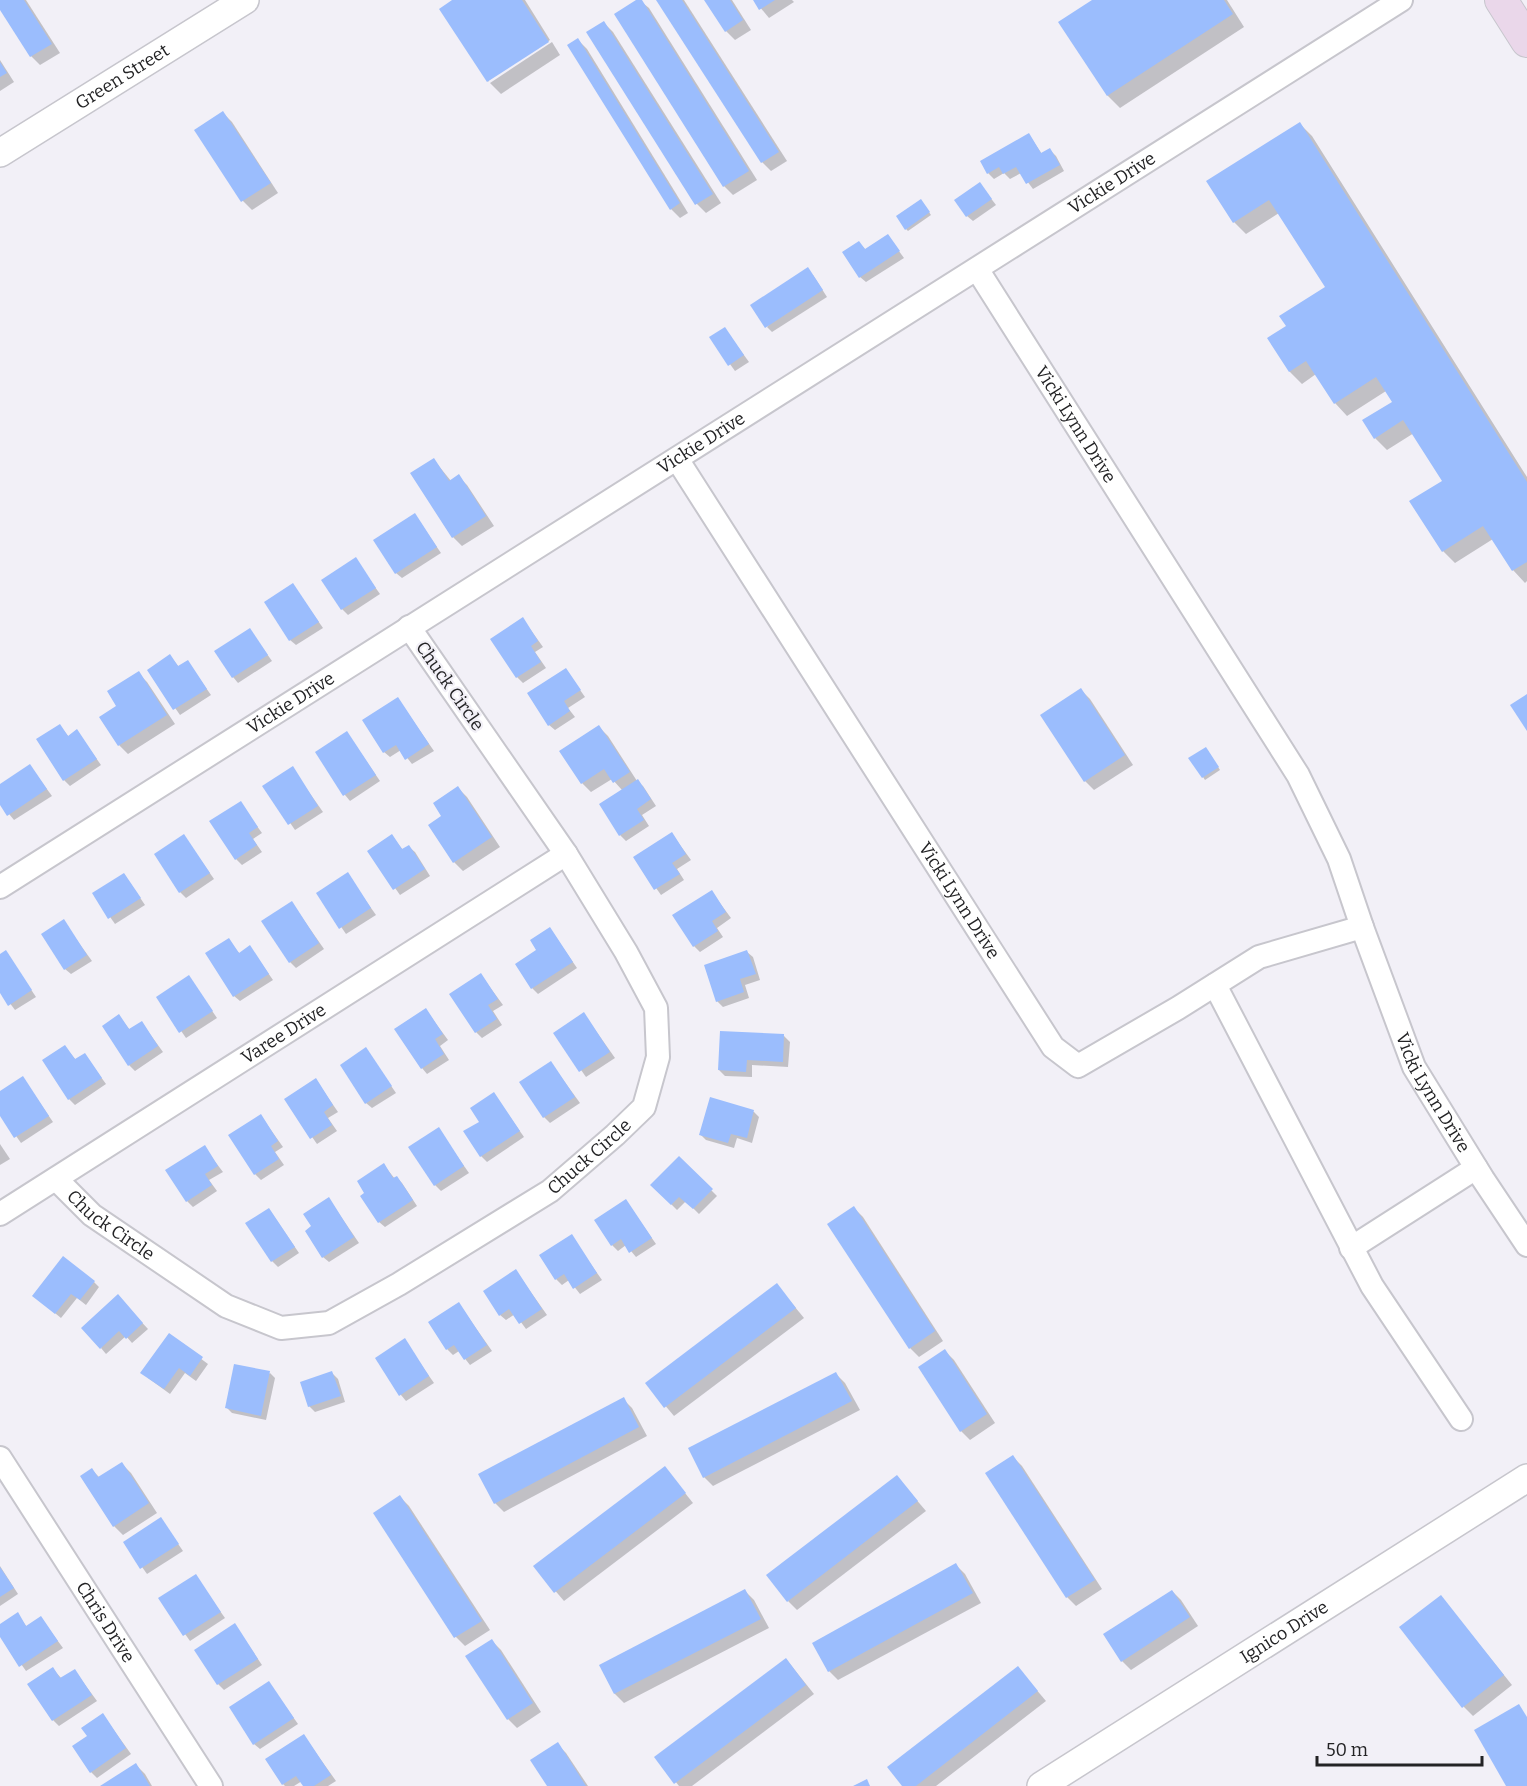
<svg xmlns="http://www.w3.org/2000/svg" width="1527" height="1786" font-family="Bitter,serif">
<rect width="100%" height="100%" fill="#f2f0f7"/>
<g fill="#0003">
<polygon points="0,0 26,0 60,53 40,65 31,56 0,7"/>
<polygon points="455,0 525,0 550,40 489,80 489,82 441,9"/>
<polygon points="639,0 649,8 757,180 733,195 724,186"/>
<polygon points="658,0 684,0 787,161 771,171 762,162"/>
<polygon points="706,0 732,0 751,30 735,40 726,31"/>
<polygon points="754,0 792,0 794,2 769,18"/>
<polygon points="1094,0 1227,0 1244,27 1120,108 1108,96 1060,22"/>
<polygon points="604,23 613,32 721,203 706,213 697,204"/>
<polygon points="578,40 587,49 688,213 680,218 671,209"/>
<polygon points="552,42 560,55 501,94 490,83"/>
<polygon points="0,60 14,82 0,91"/>
<polygon points="223,113 232,122 278,193 252,210 243,201 196,130"/>
<polygon points="1300,124 1312,136 1527,477 1527,581 1525,583 1513,570 1493,539 1455,563 1443,551 1444,481 1414,433 1387,450 1375,438 1394,402 1386,391 1347,416 1335,403 1316,374 1302,384 1290,372 1269,339 1288,327 1327,288 1279,213 1246,234 1234,222"/>
<polygon points="1029,135 1042,154 1050,150 1056,156 1064,171 1033,189 1021,173 1010,179 1004,173 994,179 988,173"/>
<polygon points="980,184 996,205 973,221 967,216"/>
<polygon points="923,203 931,215 908,231 906,229"/>
<polygon points="888,236 904,258 866,282 860,277 859,243 866,250"/>
<polygon points="813,275 827,297 772,332 767,327"/>
<polygon points="725,329 749,362 735,371 711,338"/>
<polygon points="434,460 451,481 458,476 467,485 494,526 462,546 453,537"/>
<polygon points="415,515 441,553 402,578 396,573"/>
<polygon points="355,559 380,594 348,615 342,609"/>
<polygon points="293,585 323,628 296,645 290,640"/>
<polygon points="523,619 543,647 535,652 546,668 523,683 517,677"/>
<polygon points="250,630 272,661 238,683 233,677"/>
<polygon points="170,656 179,667 187,661 211,695 180,715 149,670"/>
<polygon points="566,670 585,697 568,708 575,717 555,730 549,725"/>
<polygon points="138,673 147,682 175,724 128,754 119,745 101,718 118,706"/>
<polygon points="1081,690 1090,699 1133,765 1094,790 1085,781"/>
<polygon points="398,699 434,751 412,764 401,750 390,757 384,752"/>
<polygon points="60,726 69,737 77,731 101,765 70,786 64,780"/>
<polygon points="599,727 608,736 637,781 643,786 656,806 642,815 649,826 626,841 620,835 622,790 612,779 591,792 582,783"/>
<polygon points="347,733 380,781 350,801 345,795"/>
<polygon points="1208,751 1220,770 1205,780 1203,777"/>
<polygon points="30,766 52,796 14,820 0,803 0,785"/>
<polygon points="292,768 323,812 295,830 265,786"/>
<polygon points="458,788 467,797 500,847 463,871 454,862 430,825 443,816"/>
<polygon points="240,803 262,833 253,839 262,852 242,865 236,859"/>
<polygon points="672,834 691,860 677,869 684,880 661,895 635,858"/>
<polygon points="184,836 214,879 186,898 180,892"/>
<polygon points="392,836 403,850 409,847 415,852 430,876 400,895 369,851"/>
<polygon points="124,874 145,905 115,924 94,894"/>
<polygon points="347,874 376,915 346,934 318,893"/>
<polygon points="711,891 731,918 717,928 723,937 700,952 694,946"/>
<polygon points="292,903 324,949 296,968 290,962"/>
<polygon points="63,921 92,961 71,974 65,969"/>
<polygon points="550,929 577,968 538,994 532,988 538,951"/>
<polygon points="228,940 240,954 250,947 273,980 240,1001 234,996"/>
<polygon points="6,952 36,997 15,1010 0,990 0,956"/>
<polygon points="747,952 753,957 760,980 745,985 749,998 723,1007 717,1001"/>
<polygon points="481,975 503,1005 493,1011 502,1025 482,1038 476,1032"/>
<polygon points="189,977 217,1018 186,1038 158,997"/>
<polygon points="426,1010 448,1040 440,1046 449,1060 427,1074 422,1068"/>
<polygon points="584,1014 615,1058 586,1077 555,1033"/>
<polygon points="119,1016 130,1030 142,1023 163,1052 135,1071 129,1065"/>
<polygon points="784,1036 790,1042 788,1067 752,1065 752,1077 725,1076 719,1070"/>
<polygon points="65,1047 76,1060 85,1055 106,1084 75,1105 69,1099"/>
<polygon points="366,1049 396,1093 372,1108 366,1103"/>
<polygon points="551,1063 580,1103 550,1123 544,1117"/>
<polygon points="23,1078 53,1122 21,1143 0,1113 0,1093"/>
<polygon points="316,1080 338,1112 328,1118 337,1131 317,1144 286,1100"/>
<polygon points="494,1094 524,1137 487,1162 481,1156 481,1122"/>
<polygon points="711,1099 754,1112 759,1117 752,1143 737,1138 734,1148 706,1140 700,1134"/>
<polygon points="261,1116 283,1147 275,1152 284,1165 261,1180 255,1174"/>
<polygon points="438,1129 469,1173 441,1191 435,1185"/>
<polygon points="0,1144 10,1159 0,1165"/>
<polygon points="204,1147 223,1172 209,1180 217,1191 193,1207 187,1201"/>
<polygon points="679,1158 717,1196 699,1214 686,1201 677,1210 652,1185"/>
<polygon points="384,1165 395,1179 397,1178 402,1183 417,1206 385,1227 379,1222"/>
<polygon points="329,1199 359,1243 329,1262 323,1257 313,1227"/>
<polygon points="626,1201 656,1244 636,1257 626,1245 618,1251 612,1245"/>
<polygon points="854,1208 863,1217 943,1341 919,1357 910,1348"/>
<polygon points="269,1209 299,1253 278,1267 272,1261"/>
<polygon points="571,1236 602,1280 580,1294 569,1280 562,1285 556,1279"/>
<polygon points="516,1271 547,1315 526,1329 515,1314 506,1320 500,1315"/>
<polygon points="94,1282 99,1287 86,1305 77,1298 61,1318 34,1296"/>
<polygon points="777,1285 804,1318 674,1416 647,1384"/>
<polygon points="123,1302 148,1329 132,1343 126,1336 106,1354 101,1348"/>
<polygon points="459,1304 492,1351 470,1365 459,1351 453,1355 447,1349"/>
<polygon points="169,1335 208,1364 196,1381 185,1373 170,1394 148,1378"/>
<polygon points="404,1340 434,1383 406,1401 401,1395"/>
<polygon points="945,1351 954,1360 995,1423 970,1440 961,1431"/>
<polygon points="270,1373 275,1378 266,1420 232,1413 226,1407"/>
<polygon points="332,1373 338,1379 345,1402 315,1412 309,1406"/>
<polygon points="836,1374 845,1383 860,1410 713,1486 704,1477"/>
<polygon points="623,1399 632,1408 647,1436 504,1512 495,1503"/>
<polygon points="1013,1457 1022,1466 1102,1589 1076,1606 1067,1597 987,1474"/>
<polygon points="122,1464 131,1473 157,1513 123,1535 114,1526 92,1470 100,1478"/>
<polygon points="665,1468 693,1503 564,1601 535,1567"/>
<polygon points="897,1477 926,1511 797,1610 788,1601"/>
<polygon points="400,1497 409,1506 490,1630 465,1646 456,1637 375,1513"/>
<polygon points="161,1519 183,1551 147,1574 125,1543"/>
<polygon points="956,1565 965,1574 981,1603 838,1680 829,1671"/>
<polygon points="0,1566 18,1594 0,1606"/>
<polygon points="195,1576 225,1618 190,1641 160,1599"/>
<polygon points="745,1591 754,1600 769,1628 624,1703 615,1694 601,1665"/>
<polygon points="1172,1591 1181,1600 1198,1626 1131,1670 1122,1661"/>
<polygon points="1441,1597 1512,1685 1473,1716 1464,1707"/>
<polygon points="17,1614 27,1627 41,1618 63,1648 26,1671 0,1634 0,1626"/>
<polygon points="235,1625 262,1665 224,1690 218,1684"/>
<polygon points="492,1641 501,1650 541,1712 517,1728 508,1719"/>
<polygon points="786,1659 814,1694 692,1786 679,1786 656,1757"/>
<polygon points="1018,1668 1046,1701 936,1786 904,1786"/>
<polygon points="53,1669 62,1679 75,1671 97,1701 59,1726 53,1720"/>
<polygon points="269,1683 298,1724 260,1749 254,1744"/>
<polygon points="103,1715 131,1754 97,1778 91,1772"/>
<polygon points="304,1736 336,1781 328,1786 305,1786 302,1781 294,1786 285,1786 283,1784"/>
<polygon points="557,1744 566,1753 588,1786 549,1786"/>
<polygon points="136,1765 145,1774 152,1786 103,1786"/>
</g>
<g fill="#9bbdfd">
<polygon points="0,0 24,0 52,44 30,57 0,10"/>
<polygon points="452,0 522,0 549,42 487,82 439,9"/>
<polygon points="636,0 642,0 749,171 723,187 614,14"/>
<polygon points="656,0 682,0 779,152 761,163"/>
<polygon points="704,0 730,0 743,20 725,32"/>
<polygon points="753,0 775,0 759,10"/>
<polygon points="1092,0 1224,0 1233,14 1107,96 1058,22"/>
<polygon points="604,21 713,194 695,205 586,32"/>
<polygon points="578,38 680,203 670,210 567,45"/>
<polygon points="0,62 7,73 0,77"/>
<polygon points="223,111 271,183 241,202 194,130"/>
<polygon points="1300,122 1527,482 1527,562 1512,571 1483,526 1442,552 1409,501 1442,481 1403,420 1374,439 1362,420 1392,402 1376,377 1334,404 1306,361 1289,372 1267,338 1286,326 1279,316 1325,287 1269,200 1233,223 1206,181"/>
<polygon points="1029,133 1041,153 1050,148 1060,165 1026,184 1016,167 1003,174 999,167 987,174 980,161"/>
<polygon points="980,182 992,199 966,217 954,200"/>
<polygon points="921,199 930,212 905,230 896,216"/>
<polygon points="888,234 900,251 859,278 842,252 859,241 865,249"/>
<polygon points="808,267 823,290 765,328 750,305"/>
<polygon points="725,327 744,355 728,366 709,337"/>
<polygon points="434,458 449,481 459,474 486,516 452,538 410,473"/>
<polygon points="415,513 437,547 395,574 373,540"/>
<polygon points="356,557 376,588 341,610 321,580"/>
<polygon points="293,583 319,622 289,641 264,602"/>
<polygon points="523,617 538,641 531,646 541,662 516,678 490,639"/>
<polygon points="250,628 268,655 232,678 214,651"/>
<polygon points="170,654 178,666 188,660 207,689 173,710 147,670"/>
<polygon points="566,668 581,690 564,701 570,711 548,726 527,693"/>
<polygon points="139,671 167,715 118,746 99,717 116,706 107,691"/>
<polygon points="1081,688 1125,755 1084,782 1040,715"/>
<polygon points="1527,694 1527,731 1510,705"/>
<polygon points="398,697 429,744 405,760 396,745 383,753 362,720"/>
<polygon points="60,724 68,736 77,729 97,759 63,781 36,739"/>
<polygon points="599,725 630,772 613,783 604,769 581,784 559,751"/>
<polygon points="347,731 376,775 343,796 315,752"/>
<polygon points="1206,747 1219,767 1202,778 1188,758"/>
<polygon points="30,764 47,789 7,816 0,805 0,784"/>
<polygon points="293,766 318,806 288,825 262,786"/>
<polygon points="638,779 651,799 637,809 644,820 619,836 599,804"/>
<polygon points="458,786 492,837 453,863 428,825 441,816 433,803"/>
<polygon points="241,801 258,827 249,833 257,845 235,860 209,821"/>
<polygon points="672,832 686,854 672,863 680,874 654,890 633,857"/>
<polygon points="184,834 210,873 179,893 154,854"/>
<polygon points="392,834 402,849 409,845 425,869 393,890 367,851"/>
<polygon points="348,872 371,908 339,929 316,893"/>
<polygon points="124,873 141,898 108,919 92,893"/>
<polygon points="712,890 726,912 712,921 718,931 693,947 672,915"/>
<polygon points="292,901 319,943 289,963 261,921"/>
<polygon points="64,919 87,955 64,970 41,934"/>
<polygon points="550,927 573,962 531,989 515,964 536,950 530,940"/>
<polygon points="229,938 239,953 250,945 269,974 233,997 205,953"/>
<polygon points="6,950 32,990 8,1006 0,993 0,954"/>
<polygon points="747,950 756,974 740,979 744,992 716,1002 704,965"/>
<polygon points="481,973 498,999 488,1005 497,1019 475,1033 449,994"/>
<polygon points="189,975 213,1011 179,1033 156,997"/>
<polygon points="426,1008 443,1034 435,1039 444,1054 421,1069 394,1029"/>
<polygon points="584,1012 610,1052 579,1072 553,1033"/>
<polygon points="119,1014 129,1029 142,1021 158,1046 128,1066 102,1026"/>
<polygon points="720,1031 784,1034 783,1062 747,1060 746,1072 718,1070"/>
<polygon points="65,1045 75,1059 85,1053 102,1078 68,1100 42,1060"/>
<polygon points="366,1047 392,1086 365,1104 340,1065"/>
<polygon points="551,1061 575,1097 543,1118 519,1082"/>
<polygon points="23,1076 49,1116 14,1138 0,1116 0,1091"/>
<polygon points="316,1078 333,1105 324,1112 332,1125 310,1139 284,1099"/>
<polygon points="494,1092 520,1131 480,1157 463,1131 479,1122 470,1108"/>
<polygon points="710,1097 754,1110 747,1138 731,1134 728,1143 699,1135"/>
<polygon points="261,1114 278,1141 271,1146 279,1159 254,1175 228,1135"/>
<polygon points="439,1127 464,1166 434,1186 408,1147"/>
<polygon points="205,1145 218,1166 205,1174 212,1185 186,1202 165,1170"/>
<polygon points="679,1156 713,1189 693,1209 679,1197 671,1205 650,1185"/>
<polygon points="384,1163 393,1178 397,1176 413,1200 378,1223 360,1196 364,1193 357,1181"/>
<polygon points="329,1197 354,1237 322,1258 305,1231 311,1226 303,1214"/>
<polygon points="626,1199 652,1238 629,1253 621,1239 611,1246 594,1220"/>
<polygon points="854,1206 935,1331 909,1349 827,1224"/>
<polygon points="269,1208 295,1247 271,1262 245,1223"/>
<polygon points="572,1234 597,1273 573,1289 564,1274 555,1280 539,1255"/>
<polygon points="63,1256 95,1281 80,1300 71,1294 55,1314 32,1296"/>
<polygon points="516,1269 542,1309 519,1324 509,1309 499,1316 483,1291"/>
<polygon points="777,1283 796,1308 664,1408 645,1383"/>
<polygon points="118,1294 143,1323 126,1339 119,1331 100,1349 81,1328"/>
<polygon points="459,1302 487,1345 464,1360 454,1345 446,1350 428,1322"/>
<polygon points="169,1333 203,1357 190,1376 179,1368 164,1389 140,1373"/>
<polygon points="405,1338 429,1376 399,1396 375,1358"/>
<polygon points="945,1349 987,1414 960,1432 918,1367"/>
<polygon points="234,1364 270,1371 261,1416 225,1408"/>
<polygon points="332,1371 341,1396 308,1407 300,1382"/>
<polygon points="836,1372 852,1401 703,1478 688,1448"/>
<polygon points="624,1397 639,1427 494,1504 478,1474"/>
<polygon points="1013,1455 1095,1580 1066,1598 985,1473"/>
<polygon points="122,1462 149,1503 113,1527 80,1476 92,1468 98,1477"/>
<polygon points="665,1466 686,1493 554,1593 533,1566"/>
<polygon points="897,1475 918,1501 787,1602 766,1575"/>
<polygon points="400,1495 482,1621 454,1638 373,1513"/>
<polygon points="161,1517 179,1544 140,1569 123,1542"/>
<polygon points="956,1563 973,1593 828,1672 812,1643"/>
<polygon points="0,1567 14,1588 0,1597"/>
<polygon points="196,1574 221,1612 183,1636 158,1598"/>
<polygon points="745,1589 761,1619 614,1694 599,1665"/>
<polygon points="1172,1590 1190,1617 1121,1662 1103,1634"/>
<polygon points="1441,1595 1504,1675 1462,1708 1399,1627"/>
<polygon points="18,1612 26,1626 41,1616 58,1641 19,1667 0,1637 0,1624"/>
<polygon points="235,1623 258,1659 217,1685 194,1650"/>
<polygon points="492,1639 533,1703 507,1720 465,1656"/>
<polygon points="786,1658 806,1685 674,1784 654,1757"/>
<polygon points="1018,1666 1038,1691 916,1786 902,1786 887,1767"/>
<polygon points="53,1667 60,1678 75,1669 92,1695 52,1721 27,1684"/>
<polygon points="269,1681 294,1718 253,1745 229,1707"/>
<polygon points="1519,1704 1527,1717 1527,1786 1506,1786 1474,1730"/>
<polygon points="103,1713 126,1748 90,1773 72,1746 87,1736 81,1728"/>
<polygon points="304,1734 331,1775 314,1786 303,1786 296,1776 282,1785 265,1759"/>
<polygon points="558,1742 586,1786 547,1786 530,1760"/>
<polygon points="136,1763 150,1786 100,1786"/>
<polygon points="867,1779 870,1786 853,1786"/>
</g>
<g fill="none" stroke-linecap="round" stroke-linejoin="round">
<defs>
<g id="minor">
<path id="s1" d="M977,269L1298,775L1339,859L1362,927L1414,1067L1483,1179L1527,1245"/>
<path id="s2" d="M677,459L1053,1047L1078,1066L1178,1008L1259,957L1362,927"/>
<path id="s3" d="M0,887L1401,0"/>
<polyline points="1215,985 1372,1286 1461,1419"/>
<path id="s4" d="M56,1179L92,1215L226,1306L281,1328L329,1323L399,1284L550,1191L615,1135L644,1107L658,1057L656,1008L626,952L566,854L409,627"/>
<path id="s5" d="M0,1214L566,854"/>
<polyline points="1351,1248 1476,1168"/>
<path id="s6" d="M0,1458L211,1786"/>
</g>
<g id="tertiary">
<path id="s7" d="M0,153L245,0"/>
<path id="s8" d="M1041,1786L1527,1478"/>
</g>
<polyline id="secondary" points="1501,0 1527,41"/>
</defs>
<use href="#minor" stroke="#c7c6cd" stroke-width="26"/>
<use href="#tertiary" stroke="#c7c6cd" stroke-width="30"/>
<use href="#secondary" stroke="#c7c6cd" stroke-width="34"/>
<use href="#minor" stroke="#fff" stroke-width="22"/>
<use href="#tertiary" stroke="#fff" stroke-width="27"/>
<use href="#secondary" stroke="#ead7ea" stroke-width="32"/>
</g>
<g text-anchor="middle" stroke-width="4.5" stroke-linejoin="round" paint-order="stroke">
<g font-size="18" fill="#232325" stroke="#f2f0f7">
<text dy="6" stroke="none"><textPath href="#s7" startOffset="144">Green Street</textPath></text>
<text dy="6" stroke="none"><textPath href="#s3" startOffset="1316">Vickie Drive</textPath></text>
<text dy="6" stroke="none"><textPath href="#s1" startOffset="184">Vicki Lynn Drive</textPath></text>
<text dy="6" stroke="none"><textPath href="#s3" startOffset="830">Vickie Drive</textPath></text>
<text transform="translate(450 686) rotate(55)" y="6">Chuck Circle</text>
<text dy="6" stroke="none"><textPath href="#s3" startOffset="344">Vickie Drive</textPath></text>
<text dy="6" stroke="none"><textPath href="#s2" startOffset="524">Vicki Lynn Drive</textPath></text>
<text dy="6" stroke="none"><textPath href="#s5" startOffset="336">Varee Drive</textPath></text>
<text dy="6" stroke="none"><textPath href="#s1" startOffset="945">Vicki Lynn Drive</textPath></text>
<text dy="6" stroke="none"><textPath href="#s4" startOffset="630">Chuck Circle</textPath></text>
<text dy="6" stroke="none"><textPath href="#s4" startOffset="72">Chuck Circle</textPath></text>
<text dy="6" stroke="none"><textPath href="#s6" startOffset="195">Chris Drive</textPath></text>
<text dy="6" stroke="none"><textPath href="#s8" startOffset="288">Ignico Drive</textPath></text>
</g>
</g>
<path d="M1317 1756v9h165v-9" fill="none" stroke="#232325" stroke-width="3"/>
<text x="1326" y="1756" font-size="18" fill="#232325" stroke="#f2f0f7" stroke-width="4.5" paint-order="stroke">50 m</text>
</svg>
